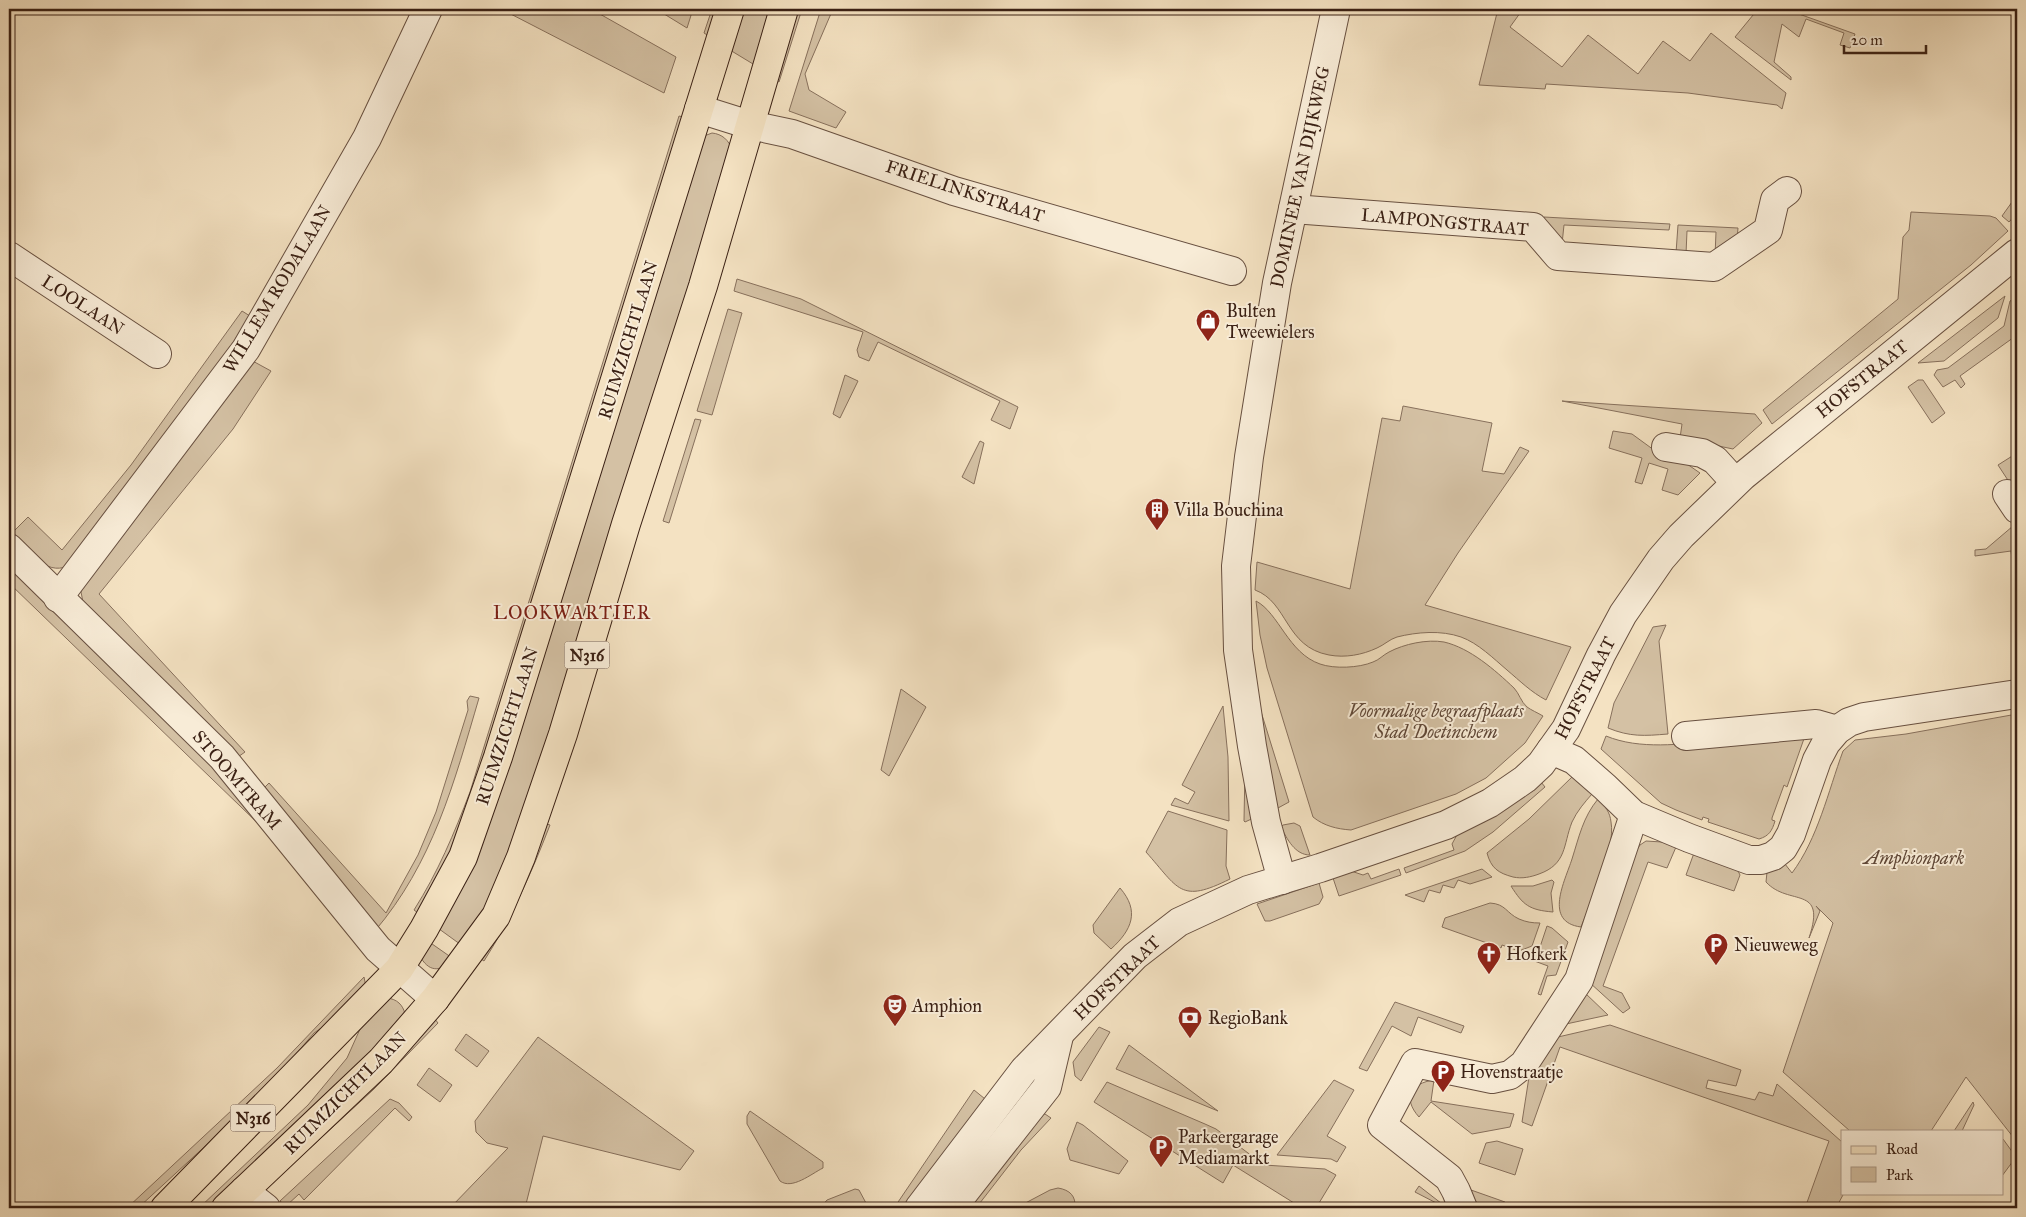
<svg xmlns="http://www.w3.org/2000/svg" width="2026" height="1217" font-family="'IM FELL Great Primer',serif">
<rect width="100%" height="100%" fill="#f4e2c2"/>
<filter id="stains"><feTurbulence type="fractalNoise" baseFrequency=".004" numOctaves="4"/><feColorMatrix values="0 0 0 0 .2 0 0 0 0 .09 0 0 0 0 .02 0 0 0 .5 -.17"/></filter>
<radialGradient id="worn" r=".72"><stop offset=".6" stop-color="#630" stop-opacity="0"/><stop offset="1" stop-color="#630" stop-opacity=".3"/></radialGradient>
<g fill="#d4c1a4" stroke="#87705c">
<polygon points="501,9 591,9 676,57 664,93"/>
<polygon points="656,9 693,9 687,28"/>
<polygon points="712,9 721,9 712,38 704,33"/>
<polygon points="737,9 777,9 758,67 725,47"/>
<polygon points="793,9 802,9 779,82 771,77"/>
<polygon points="821,9 833,9 805,74 809,90 846,112 836,128 789,111"/>
<polygon points="1498,9 1523,9 1510,27 1562,67 1588,35 1638,74 1663,41 1690,61 1711,33 1786,93 1782,109 1777,105 1688,93 1546,84 1545,89 1479,85"/>
<polygon points="1758,9 1785,9 1855,34 1850,48 1840,45 1844,33 1806,19 1799,37 1782,24 1774,62 1791,77 1791,80 1735,37"/>
<path d="M679,116L687,118L471,815L422,916L414,910C438,872 454,834 470,792Z"/>
<path d="M712,133C722,134 729,140 732,150L512,856L464,947L435,926L704,136Z"/>
<polygon points="2017,195 2017,213 2009,222 2002,216"/>
<polygon points="1911,212 1990,216 1996,218 2008,231 1971,265 1772,424 1763,410 1898,299 1903,237 1909,230"/>
<polygon points="1544,217 1670,224 1669,230 1564,225 1562,244 1544,223"/>
<polygon points="1678,225 1738,228 1737,240 1715,256 1716,232 1687,231 1686,254 1676,253"/>
<polygon points="737,279 801,299 1018,407 1010,429 991,420 1000,401 878,342 869,361 859,357 857,350 863,332 734,291"/>
<polygon points="2005,296 1998,318 1944,361 1918,363"/>
<polygon points="2017,297 2017,335 1960,376 1965,384 1961,388 1955,380 1943,387 1934,375 1937,370 1948,368 2004,326 2010,301"/>
<polygon points="728,309 742,313 712,415 697,411"/>
<path d="M242,311L250,316L232,344L68,566C45,576 28,550 13,536V532L28,517L62,550L131,465Z"/>
<polygon points="249,359 271,371 233,429 99,594 245,752 235,759 83,602 81,592 83,583"/>
<polygon points="845,375 858,381 840,418 833,414"/>
<polygon points="1918,380 1923,380 1945,413 1932,423 1908,387"/>
<polygon points="1562,401 1755,414 1762,423 1733,449 1680,438 1682,424"/>
<path d="M1403,406L1492,423L1482,471L1504,474L1520,447L1529,451L1458,553L1425,605L1571,647L1546,700C1531,692 1520,681 1507,670C1494,659 1478,643 1461,637C1441,630 1417,632 1397,637C1390,639 1384,645 1377,648C1362,655 1345,658 1329,655C1285,647 1288,602 1255,590L1257,562L1350,589L1382,418L1400,421Z"/>
<polygon points="695,419 701,420 669,523 663,521"/>
<polygon points="1613,431 1632,434 1669,461 1687,464 1700,473 1678,495 1662,490 1668,469 1649,463 1642,484 1635,482 1642,458 1609,448"/>
<polygon points="980,441 984,443 974,484 962,477"/>
<polygon points="2017,453 2017,494 1998,465"/>
<polygon points="2013,526 2017,546 2017,558 2012,559 2011,551 1975,556 1975,550 1986,549"/>
<polygon points="9,562 62,620 170,723 238,794 269,834 9,583"/>
<path d="M1256,601C1279,613 1288,653 1320,664C1334,669 1359,668 1373,662C1379,660 1383,655 1389,652C1404,644 1427,639 1444,642C1470,648 1495,670 1514,688C1519,693 1521,702 1527,707C1531,710 1538,713 1543,716L1525,743L1486,778L1456,794L1351,830C1337,829 1324,826 1313,817L1267,668L1260,635Z"/>
<path d="M1666,625L1659,641L1668,734C1644,736 1630,737 1608,728L1614,703L1653,627Z"/>
<polygon points="901,689 926,707 889,776 881,770"/>
<polygon points="1254,689 1289,802 1278,808 1275,808"/>
<path d="M470,696L479,698C454,783 433,863 374,932L260,792L269,783L386,913L418,855L436,812L468,710L467,701Z"/>
<polygon points="1223,706 1228,757 1229,821 1171,805 1175,798 1188,804 1195,792 1182,785"/>
<path d="M2017,714V1142L1966,1077L1931,1131H1850L1783,1072L1833,923L1816,906L1820,911L1809,938C1827,884 1789,907 1766,882L1767,872L1779,869L1785,864L1792,873C1818,838 1828,792 1843,751L1855,740L1906,734Z"/>
<path d="M1806,733L1787,787L1784,785L1772,818V820L1775,821C1772,831 1769,836 1759,839L1708,822L1709,819L1703,817L1702,820L1676,810L1661,803L1601,749L1606,736C1640,750 1680,744 1717,741C1746,738 1776,736 1806,733Z"/>
<polygon points="1245,767 1260,815 1245,822 1244,821"/>
<path d="M1573,776L1592,794C1585,802 1577,811 1572,822C1563,845 1567,864 1539,874C1531,877 1522,879 1513,877C1498,873 1491,868 1487,853L1529,819Z"/>
<polygon points="1541,782 1545,787 1493,832 1465,851 1406,873 1404,868 1454,850 1452,844 1458,833 1484,822 1504,810"/>
<path d="M1598,799C1605,806 1610,812 1611,822C1616,849 1591,901 1581,927C1543,922 1565,881 1572,859C1579,837 1583,817 1598,799Z"/>
<path d="M1168,811L1227,830L1226,866L1230,879C1180,904 1179,889 1146,852Z"/>
<path d="M541,822L550,825C531,874 512,917 484,961L478,957Z"/>
<path d="M1294,823L1300,826L1310,855C1295,855 1287,839 1281,827L1283,825Z"/>
<polygon points="1646,841 1662,842 1676,847 1667,868 1648,862 1603,986 1622,993 1630,1008 1623,1013 1589,982 1636,851 1640,845"/>
<polygon points="1694,853 1737,869 1740,875 1734,891 1686,875"/>
<polygon points="1399,869 1401,875 1339,896 1333,878 1351,871 1363,875 1368,873 1371,879"/>
<polygon points="1482,869 1492,877 1470,884 1458,880 1454,888 1443,885 1440,893 1429,890 1424,902 1405,895"/>
<path d="M1552,880L1554,882L1551,893L1553,912C1529,910 1523,905 1511,886H1533Z"/>
<polygon points="1319,883 1323,897 1319,904 1270,921 1265,921 1257,904"/>
<path d="M1120,888C1140,911 1132,930 1111,949L1094,933L1093,925Z"/>
<path d="M1490,903C1506,904 1506,913 1519,919C1526,922 1532,923 1540,923L1532,946L1519,951L1502,945L1501,948L1442,927L1445,918Z"/>
<polygon points="1547,926 1552,928 1568,942 1556,975 1547,976 1541,995 1538,994 1548,966 1529,959 1530,954 1539,950"/>
<path d="M425,939L455,960C442,970 431,974 421,958Z"/>
<polygon points="364,977 366,987 349,1009 314,1033 284,1068 214,1138 138,1208 127,1208 277,1068"/>
<polygon points="1584,992 1608,1015 1566,1024"/>
<path d="M387,998C397,999 403,1005 405,1014L373,1057L207,1208H199L308,1105L347,1058L365,1018Z"/>
<polygon points="1395,1002 1464,1026 1461,1033 1418,1017 1411,1036 1392,1026 1367,1071 1359,1068"/>
<polygon points="434,1018 438,1023 374,1089 283,1173 277,1167"/>
<polygon points="1610,1025 1741,1070 1736,1086 1708,1080 1706,1088 1755,1100 1759,1092 1773,1096 1777,1084 1842,1142 1844,1193 1836,1208 1805,1208 1829,1141 1560,1047 1532,1126 1522,1122 1529,1077 1558,1037"/>
<polygon points="1099,1027 1110,1032 1081,1081 1075,1076 1073,1062"/>
<polygon points="466,1034 489,1051 477,1067 455,1050"/>
<polygon points="538,1037 694,1151 680,1170 543,1136 525,1208 450,1208 508,1148 487,1143 476,1132 475,1121"/>
<polygon points="1129,1045 1218,1111 1116,1069"/>
<polygon points="429,1068 452,1085 440,1102 417,1085"/>
<polygon points="1334,1080 1354,1090 1327,1136 1346,1147 1337,1162 1331,1159 1277,1155"/>
<path d="M1434,1080L1431,1101L1514,1114L1510,1127L1472,1134L1431,1102L1419,1117C1402,1098 1411,1083 1434,1080Z"/>
<polygon points="1107,1082 1205,1124 1216,1129 1264,1165 1325,1169 1336,1175 1316,1208 1302,1208 1233,1165 1223,1183 1094,1102"/>
<polygon points="974,1090 990,1103 910,1208 894,1208"/>
<polygon points="390,1099 399,1103 412,1117 409,1121 395,1108 304,1200 299,1194 286,1206 280,1201"/>
<polygon points="1973,1102 1974,1105 1962,1131 1954,1131"/>
<path d="M750,1111L823,1162V1168C811,1174 792,1190 780,1181L747,1124V1116Z"/>
<polygon points="1045,1114 1051,1118 1021,1150 976,1208 961,1208 1035,1115"/>
<polygon points="1077,1122 1083,1125 1128,1161 1119,1174 1070,1160 1067,1149"/>
<polygon points="2003,1139 2016,1157 2002,1176 2002,1140"/>
<polygon points="1497,1141 1523,1149 1515,1175 1479,1163 1486,1143"/>
<polygon points="1419,1186 1446,1207 1446,1208 1415,1192"/>
<path d="M1058,1188C1070,1190 1076,1196 1075,1208H1016L1050,1190Z"/>
<polygon points="855,1189 859,1190 866,1203 852,1208 820,1208 827,1200"/>
<polygon points="1471,1190 1505,1202 1503,1208 1474,1208"/>
</g>
<g fill="none" stroke-linecap="round" stroke-linejoin="round">
<defs>
<g id="minor">
<polyline points="699,109 750,125 792,134 954,191 1232,271"/>
<polyline points="1293,209 1533,227 1558,256 1714,267 1768,230 1775,200 1787,191"/>
<polyline points="9,256 157,354"/>
<polyline points="1666,447 1702,453 1715,460 1735,482"/>
<polyline points="2007,494 2017,509"/>
<polyline points="9,548 222,757 378,949 435,999"/>
<polyline points="58,598 246,349 367,138 428,9"/>
<polyline points="1686,736 1816,724 1837,730"/>
<polyline points="1551,750 1574,760 1605,787 1634,815 1689,838 1749,860 1761,860 1773,856 1783,848 1791,834 1817,760 1826,743 1837,730 1849,722 1864,717 2017,694"/>
<polyline points="1282,880 1266,822 1252,746 1238,650 1236,566 1249,457 1277,283 1336,9"/>
<polyline points="244,1191 266,1208"/>
<polyline points="919,1208 1024,1070 1135,956 1179,922 1248,890 1320,868 1446,825 1490,803 1525,779 1541,764 1566,729 1601,655 1623,614 1661,559 1681,536 1743,476 2017,253"/>
<polyline points="952,1208 1047,1087 1059,1036"/>
<polyline points="1463,1208 1456,1191 1449,1178 1382,1125 1415,1063 1492,1079 1510,1075 1524,1064 1579,980 1634,815"/>
</g>
<g id="major">
<polyline points="165,1208 399,969 424,929 463,857 498,757 730,9"/>
<polyline points="226,1208 381,1061 435,999 496,916 521,857 563,734 626,524 703,286 784,9"/>
</g>
</defs>
<use href="#minor" stroke="#685040" stroke-width="30"/>
<use href="#major" stroke="#3a2014" stroke-width="30"/>
<use href="#minor" stroke="#f8ecd7" stroke-width="28"/>
<use href="#major" stroke="#f4e2c2" stroke-width="28"/>
</g>
<defs>
<symbol id="shop-pin" viewBox="-11 -11 22 30"><path d="M0 17L-7.5 6A9.5 9.5 0 1 1 7.5 6Z" fill="#8f2418" stroke="#f8ecd7"/><path d="M-5-2.5h2.3a2.7 3.5 0 0 1 5.4 0H5L5.5 6h-11ZM-1.5-2.5h3a1.5 2.3 0 0 0-3 0Z" fill="#fff"/></symbol>
<symbol id="building-pin" viewBox="-11 -11 22 30"><path d="M0 17L-7.5 6A9.5 9.5 0 1 1 7.5 6Z" fill="#8f2418" stroke="#f8ecd7"/><path d="M-4-6H4V6H1V3H-1V6H-4ZM-2.5-4.3h1.7v1.8h-1.7ZM.8-4.3h1.7v1.8H.8ZM-2.5-1h1.7V.8h-1.7ZM.8-1h1.7V.8H.8Z" fill="#fff"/></symbol>
<symbol id="parking-pin" viewBox="-11 -11 22 30"><path d="M0 17L-7.5 6A9.5 9.5 0 1 1 7.5 6Z" fill="#8f2418" stroke="#f8ecd7"/><path d="M-3.5-5.5H1a3.5 3.5 0 0 1 0 7H-1V5.5H-3.5ZM-1-3.4V-.6H.8a1.4 1.4 0 0 0 0-2.8Z" fill="#fff"/></symbol>
<symbol id="church-pin" viewBox="-11 -11 22 30"><path d="M0 17L-7.5 6A9.5 9.5 0 1 1 7.5 6Z" fill="#8f2418" stroke="#f8ecd7"/><path d="M-1.2-6h2.4v3.5h3.3v2.4h-3.3V6h-2.4V-.1h-3.3v-2.4h3.3Z" fill="#fff"/></symbol>
<symbol id="theatre-pin" viewBox="-11 -11 22 30"><path d="M0 17L-7.5 6A9.5 9.5 0 1 1 7.5 6Z" fill="#8f2418" stroke="#f8ecd7"/><path d="M-5-5.5Q0-4 5-5.5V0Q5 5 0 6Q-5 5-5 0ZM-3.3-2.5H-1v1.5H-3.3ZM1-2.5H3.3v1.5H1ZM-2.8 1Q0 5.5 2.8 1Z" fill="#fff"/></symbol>
<symbol id="bank-pin" viewBox="-11 -11 22 30"><path d="M0 17L-7.5 6A9.5 9.5 0 1 1 7.5 6Z" fill="#8f2418" stroke="#f8ecd7"/><path d="M-6-4H6V4H-6ZM0-2.3a2.3 2.3 0 1 0 0 4.6a2.3 2.3 0 1 0 0-4.6Z" fill="#fff"/></symbol>
</defs>
<g fill-rule="evenodd">
<use href="#shop-pin" x="1194" y="307" width="28" height="38"/>
<use href="#building-pin" x="1143" y="496" width="28" height="38"/>
<use href="#parking-pin" x="1702" y="931" width="28" height="38"/>
<use href="#church-pin" x="1475" y="940" width="28" height="38"/>
<use href="#theatre-pin" x="881" y="992" width="28" height="38"/>
<use href="#bank-pin" x="1176" y="1004" width="28" height="38"/>
<use href="#parking-pin" x="1429" y="1058" width="28" height="38"/>
<use href="#parking-pin" x="1147" y="1133" width="28" height="38"/>
</g>
<g text-anchor="middle" stroke-width="4" stroke-linejoin="round" paint-order="stroke">
<g fill="#f8ecd7" stroke="#735d4e" stroke-width="1">
<rect x="564.5" y="641.5" width="45" height="27" rx="4"/>
<rect x="230.5" y="1104.5" width="45" height="27" rx="4"/>
</g>
<g font-size="16" font-weight="bold" fill="#3a2014">
<text x="587" y="661">N316</text>
<text x="253" y="1124">N316</text>
</g>
<g font-size="18" fill="#3a2014" stroke="#f8ecd7">
<text transform="translate(1300 177) rotate(-78)" y="6">DOMINEE VAN DIJKWEG</text>
<text transform="translate(965 191) rotate(18)" y="6">FRIELINKSTRAAT</text>
<text transform="translate(1445 222) rotate(5)" y="6">LAMPONGSTRAAT</text>
<text transform="translate(277 289) rotate(-59)" y="6">WILLEM RODALAAN</text>
<text transform="translate(83 305) rotate(33)" y="6">LOOLAAN</text>
<text transform="translate(628 340) rotate(-73)" y="6">RUIMZICHTLAAN</text>
<text transform="translate(1862 379) rotate(-39)" y="6">HOFSTRAAT</text>
<text transform="translate(1585 688) rotate(-63)" y="6">HOFSTRAAT</text>
<text transform="translate(507 726) rotate(-72)" y="6">RUIMZICHTLAAN</text>
<text transform="translate(237 780) rotate(49)" y="6">STOOMTRAM</text>
<text transform="translate(1117 978) rotate(-44)" y="6">HOFSTRAAT</text>
<text transform="translate(345 1093) rotate(-45)" y="6">RUIMZICHTLAAN</text>
</g>
<g font-size="18" fill="#3a2014" stroke="#f8ecd7" text-anchor="start">
<text x="1226" y="317">Bulten<tspan x="1226" dy="21">Tweewielers</tspan></text>
<text x="1174" y="516">Villa Bouchina</text>
<text x="1734" y="951">Nieuweweg</text>
<text x="1506" y="960">Hofkerk</text>
<text x="912" y="1012">Amphion</text>
<text x="1208" y="1024">RegioBank</text>
<text x="1460" y="1078">Hovenstraatje</text>
<text x="1178" y="1143">Parkeergarage<tspan x="1178" dy="21">Mediamarkt</tspan></text>
</g>
<g font-size="18" font-style="italic" fill="#604838" stroke="#f8ecd7">
<text x="1436" y="717">Voormalige begraafplaats<tspan x="1436" dy="21">Stad Doetinchem</tspan></text>
<text x="1914" y="864">Amphionpark</text>
</g>
<g font-size="19" letter-spacing="1" fill="#7a1f14" stroke="#f8ecd7">
<text x="572" y="619">LOOKWARTIER</text>
</g>
</g>
<rect width="2026" height="1217" fill="none" stroke="#f4e2c2" stroke-width="30"/>
<rect x="10" y="10" width="2006" height="1197" fill="none" stroke="#3a2014" stroke-width="2.5"/>
<rect x="15" y="15" width="1996" height="1187" fill="none" stroke="#3a2014"/>
<rect x="1841" y="1130" width="162" height="65" fill="#f8ecd7" stroke="#ac9a89"/>
<rect x="1851" y="1146" width="25" height="8" fill="#f4e2c2" stroke="#ac9a89"/>
<text x="1886" y="1154" font-size="15" fill="#3a2014">Road</text>
<rect x="1851" y="1167" width="25" height="15" fill="#d4c1a4" stroke="#ac9a89"/>
<text x="1886" y="1180" font-size="15" fill="#3a2014">Park</text>
<path d="M1844 45v8h82v-8" fill="none" stroke="#3a2014" stroke-width="2.5"/>
<text x="1851" y="45" font-size="15" fill="#3a2014" stroke="#f8ecd7" stroke-width="4" paint-order="stroke">20 m</text>
<rect width="100%" height="100%" filter="url(#stains)"/>
<rect width="100%" height="100%" fill="url(#worn)"/>
</svg>
